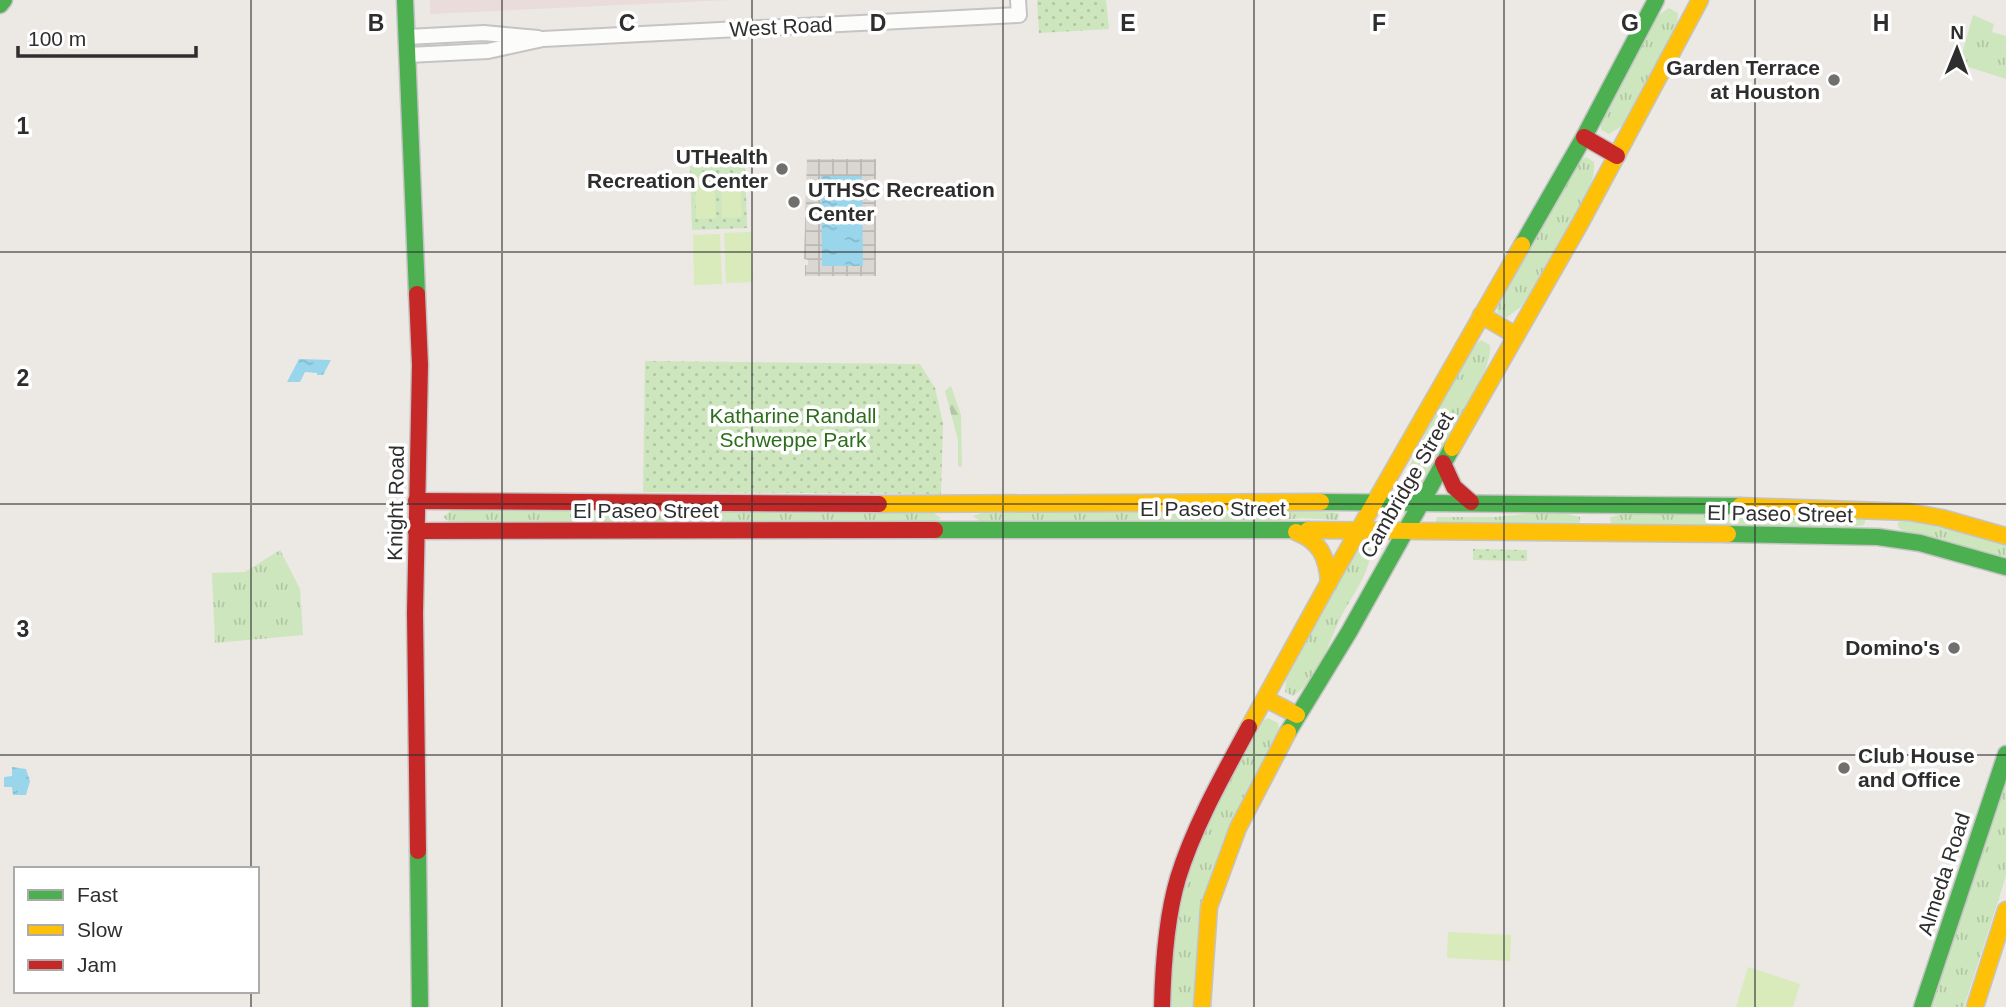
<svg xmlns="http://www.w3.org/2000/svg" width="2006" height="1007" font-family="Arial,sans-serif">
<defs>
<pattern id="grass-tufts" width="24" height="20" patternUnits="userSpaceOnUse" patternTransform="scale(1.75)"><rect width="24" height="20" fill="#cee6be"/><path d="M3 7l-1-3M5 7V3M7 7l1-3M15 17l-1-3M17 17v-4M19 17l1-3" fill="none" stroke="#b1c6a4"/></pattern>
<pattern id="forest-firs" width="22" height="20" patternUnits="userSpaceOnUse" patternTransform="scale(1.75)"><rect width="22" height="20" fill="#cee6be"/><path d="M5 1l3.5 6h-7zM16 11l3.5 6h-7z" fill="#b1c6a4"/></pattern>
<pattern id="park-dots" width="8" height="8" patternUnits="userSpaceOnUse" patternTransform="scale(1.75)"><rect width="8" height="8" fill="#cee6be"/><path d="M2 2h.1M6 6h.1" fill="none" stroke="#b1c6a4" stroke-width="1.8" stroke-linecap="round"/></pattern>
<pattern id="plaza-grid" width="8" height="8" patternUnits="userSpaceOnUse" patternTransform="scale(1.75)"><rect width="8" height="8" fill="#dad6d2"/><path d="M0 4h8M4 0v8" fill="none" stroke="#bbb8b5"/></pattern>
<pattern id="water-ripples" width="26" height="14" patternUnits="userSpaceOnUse" patternTransform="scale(1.75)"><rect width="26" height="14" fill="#99d6ec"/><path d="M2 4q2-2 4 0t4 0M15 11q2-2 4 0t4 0" fill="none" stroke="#84b8cb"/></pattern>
</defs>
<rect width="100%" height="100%" fill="#ece8e4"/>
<polygon fill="#e9dcdb" points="430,0 729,0 430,14"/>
<g fill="url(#grass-tufts)">
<polygon points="1669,8 1678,13 1677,24 1622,126 1609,134 1601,130 1601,119 1657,16"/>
<polygon points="1973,15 1994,24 1992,32 2006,36 2006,79 1959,64"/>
<path d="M1586,157L1594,162C1595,175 1591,185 1585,197L1522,306L1506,318L1497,313V306L1575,163Z"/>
<path d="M1481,340L1490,345C1494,373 1438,454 1422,482L1414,490H1405L1408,469L1465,353Z"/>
<polygon points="452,510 670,510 678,517 667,523 454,526 443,517"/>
<polygon points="929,510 941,518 934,524 727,524 712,517 723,512"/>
<polygon points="987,511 1309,511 1339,513 1338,520 1302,518 1239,525 984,524 973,516"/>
<polygon points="1556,511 1580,517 1580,522 1577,524 1435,524 1437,517 1495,517"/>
<polygon points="1630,513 1819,513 1866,519 1864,525 1847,528 1611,525 1610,517"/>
<polygon points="1911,520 2006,544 2006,560 1907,534 1898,527 1898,522"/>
<path d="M1365,544L1371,547C1371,573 1352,595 1341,617C1327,645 1320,678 1293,696L1285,692L1286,680L1352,558Z"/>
<polygon points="280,550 300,589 303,635 215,643 212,573 245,572"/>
<polygon points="1268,718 1278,723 1279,731 1234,822 1195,1007 1167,1007 1169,962 1193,849 1264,720"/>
<polygon points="2006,770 2006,875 2002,889 1964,1007 1931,1007"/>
</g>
<polygon fill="url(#forest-firs)" points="951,386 961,415 962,467 958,466 958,440 945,391"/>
<g fill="url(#park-dots)">
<polygon points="1037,0 1106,0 1109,29 1039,33"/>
<polygon points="745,164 747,228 692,230 690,166"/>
<polygon points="645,361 920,364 935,388 943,423 941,494 643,492"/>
<polygon points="1473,549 1527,550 1527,561 1473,560"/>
</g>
<g fill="#d9eabb">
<polygon points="721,175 740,175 742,217 722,218"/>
<polygon points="714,176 716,218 696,219 695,177"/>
<polygon points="751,232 753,282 726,283 724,233"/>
<polygon points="720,234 722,284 694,285 693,235"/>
<polygon points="1448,932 1511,935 1510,961 1447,958"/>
<polygon points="1748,967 1800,984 1793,1007 1736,1007"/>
</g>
<polygon fill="url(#plaza-grid)" points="807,159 876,159 876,276 805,276 805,265 808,265 808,260 804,259"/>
<g fill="url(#water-ripples)">
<polygon points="821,176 862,176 863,266 822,266"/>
<polygon points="299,359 331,360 323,375 317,375 317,373 305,372 300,382 287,382"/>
<polygon points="12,767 26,769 30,781 26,795 13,795 12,787 4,787 4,777 12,776"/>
</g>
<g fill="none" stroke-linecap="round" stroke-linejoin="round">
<defs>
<g id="street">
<polyline points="407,37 484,33 538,38"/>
<polyline points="408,55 488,51 543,39 1019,15 1018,0"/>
</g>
<g id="fast">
<polyline points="405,0 417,294"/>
<polyline points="0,5 4,0"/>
<polyline points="1522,245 1584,137 1656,0"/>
<polyline points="1321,502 1740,506"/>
<polyline points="935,530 1308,530"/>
<polyline points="1728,534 1878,537 1920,543 2006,567"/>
<polyline points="1288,732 1349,632 1452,448"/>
<polyline points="418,851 420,1007"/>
<polyline points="1922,1007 2006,754"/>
</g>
<g id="slow">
<polyline points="1481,315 1515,335"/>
<polyline points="1452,448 1581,222 1700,0"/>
<polyline points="879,504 1321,502"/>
<polyline points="1740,506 1909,512 1942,518 2006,536"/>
<polyline points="1308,530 1728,534"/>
<path d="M1296,532C1320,541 1327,557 1329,582"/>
<polyline points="1266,699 1297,715"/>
<polyline points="1249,727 1329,582 1522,245"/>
<polyline points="1202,1007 1209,907 1238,828 1288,732"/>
<polyline points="1975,1007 2006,910"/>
</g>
<g id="jam">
<polyline points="1584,137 1617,156"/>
<polyline points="417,294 420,365 415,613 418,851"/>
<polyline points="1443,463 1454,487 1471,502"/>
<polyline points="416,501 879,504"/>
<polyline points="416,531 935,530"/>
<path d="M1162,1007C1163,966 1166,918 1178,878C1194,826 1223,775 1249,727"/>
</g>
</defs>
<use href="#street" stroke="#c5c4c5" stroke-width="18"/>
<use href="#fast" stroke="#c5c4c5" stroke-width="19"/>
<use href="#slow" stroke="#c5c4c5" stroke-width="19"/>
<use href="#jam" stroke="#c5c4c5" stroke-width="19"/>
<use href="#street" stroke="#fcfcfb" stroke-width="14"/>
<use href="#fast" stroke="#4caf50" stroke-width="16"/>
<use href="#slow" stroke="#ffc107" stroke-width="16"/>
<use href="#jam" stroke="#c62828" stroke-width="16"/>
</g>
<path fill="none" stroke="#2e2e2e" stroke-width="2" stroke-opacity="0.55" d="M251,0V869M502,0V1007M752,0V1007M1003,0V1007M1254,0V1007M1504,0V1007M1755,0V1007M0,252H2006M0,504H2006M0,755H2006M251,991V1007"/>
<g fill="#706f6e" stroke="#fff" stroke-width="2.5">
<circle cx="1834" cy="80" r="7"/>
<circle cx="782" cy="169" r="7"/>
<circle cx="794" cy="202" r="7"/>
<circle cx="1954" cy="648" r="7"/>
<circle cx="1844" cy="768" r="7"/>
</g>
<g text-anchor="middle" stroke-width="7" stroke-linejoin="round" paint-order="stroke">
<g font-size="21" fill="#2e2e2e" stroke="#fff">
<text transform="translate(781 27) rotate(-3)" y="7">West Road</text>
<text transform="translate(1407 485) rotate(-60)" y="7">Cambridge Street</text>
<text transform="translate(396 503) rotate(-89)" y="7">Knight Road</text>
<text x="1213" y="516">El Paseo Street</text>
<text x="646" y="518">El Paseo Street</text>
<text transform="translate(1780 514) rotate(1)" y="7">El Paseo Street</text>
<text transform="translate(1944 874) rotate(-72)" y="7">Almeda Road</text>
</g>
<g font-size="21" font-weight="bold" fill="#2e2e2e" stroke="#fff" text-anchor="end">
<text x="1820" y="75">Garden Terrace<tspan x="1820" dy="24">at Houston</tspan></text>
<text x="768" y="164">UTHealth<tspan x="768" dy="24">Recreation Center</tspan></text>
<text x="808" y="197" text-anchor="start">UTHSC Recreation<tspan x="808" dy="24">Center</tspan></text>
<text x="1940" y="655">Domino's</text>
<text x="1858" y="763" text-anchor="start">Club House<tspan x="1858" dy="24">and Office</tspan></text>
</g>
<g font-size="21" fill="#2c6e1b" stroke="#fff">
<text x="793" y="423">Katharine Randall<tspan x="793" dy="24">Schweppe Park</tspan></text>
</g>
</g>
<g font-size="23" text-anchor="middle" font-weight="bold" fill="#2e2e2e" stroke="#fff" stroke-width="7" stroke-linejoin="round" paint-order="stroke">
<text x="376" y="31">B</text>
<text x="627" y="31">C</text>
<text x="878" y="31">D</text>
<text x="1128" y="31">E</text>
<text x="1379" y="31">F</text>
<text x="1630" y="31">G</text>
<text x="1881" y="31">H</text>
<text x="23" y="134">1</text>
<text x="23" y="386">2</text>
<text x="23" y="637">3</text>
</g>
<rect x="14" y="867" width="245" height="126" fill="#ffffff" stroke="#ababab" stroke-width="2"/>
<rect x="28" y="890" width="35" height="10" fill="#4caf50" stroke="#ababab" stroke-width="2"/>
<text x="77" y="902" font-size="21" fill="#2e2e2e">Fast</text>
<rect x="28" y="925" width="35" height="10" fill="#ffc107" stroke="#ababab" stroke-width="2"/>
<text x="77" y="937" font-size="21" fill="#2e2e2e">Slow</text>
<rect x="28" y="960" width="35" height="10" fill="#c62828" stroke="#ababab" stroke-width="2"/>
<text x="77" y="972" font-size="21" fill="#2e2e2e">Jam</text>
<g transform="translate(1957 49) rotate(1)" stroke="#ffffff" stroke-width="5" paint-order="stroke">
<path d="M0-5L12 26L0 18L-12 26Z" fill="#2e2e2e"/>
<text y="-10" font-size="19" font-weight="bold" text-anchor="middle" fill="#2e2e2e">N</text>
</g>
<path d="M18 46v10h178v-10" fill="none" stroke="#2e2e2e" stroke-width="3.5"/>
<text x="28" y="46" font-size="21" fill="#2e2e2e" stroke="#ffffff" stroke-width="5" paint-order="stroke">100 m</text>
</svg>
